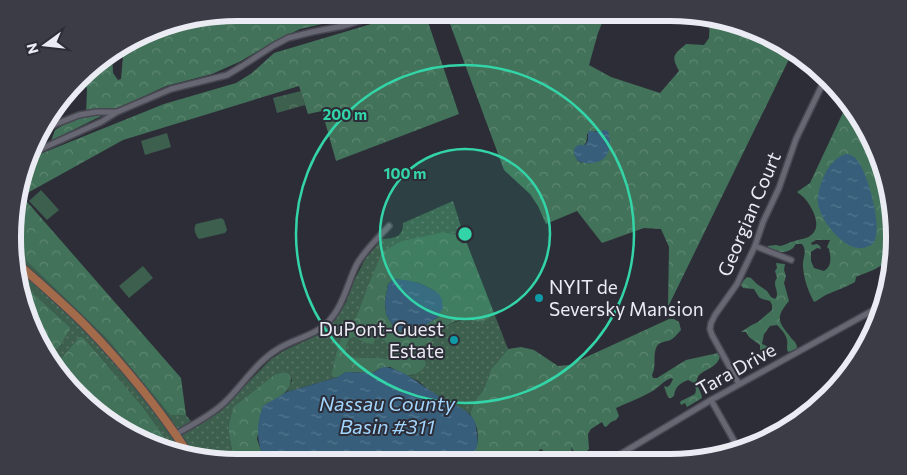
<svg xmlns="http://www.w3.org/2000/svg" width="907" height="475" font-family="Commissioner,sans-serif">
<defs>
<pattern id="grass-dots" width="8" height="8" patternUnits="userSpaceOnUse" patternTransform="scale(1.25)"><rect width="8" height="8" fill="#3d5f4d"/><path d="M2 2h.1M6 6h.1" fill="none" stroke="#597667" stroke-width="1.8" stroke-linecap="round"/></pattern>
<pattern id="forest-crowns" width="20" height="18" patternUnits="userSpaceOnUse" patternTransform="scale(1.25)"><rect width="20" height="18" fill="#427259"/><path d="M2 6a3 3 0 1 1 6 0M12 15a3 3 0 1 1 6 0" fill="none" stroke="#5d8671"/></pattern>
<pattern id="park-crowns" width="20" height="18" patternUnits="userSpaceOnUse" patternTransform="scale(1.25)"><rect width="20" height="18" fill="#3d5f4d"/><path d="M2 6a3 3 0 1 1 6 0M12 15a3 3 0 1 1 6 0" fill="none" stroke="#597667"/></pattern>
<pattern id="water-ripples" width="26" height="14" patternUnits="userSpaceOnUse" patternTransform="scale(1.25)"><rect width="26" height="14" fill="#375f7c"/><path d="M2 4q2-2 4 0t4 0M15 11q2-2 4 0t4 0" fill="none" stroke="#54768f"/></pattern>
</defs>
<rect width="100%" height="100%" fill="#2d2d38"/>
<g fill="url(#grass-dots)">
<path d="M453,201L464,236L444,232L364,296L356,319L344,329L336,353L331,375L333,377H338L287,392L292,381L290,374L285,372L275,374L233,407L228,428L234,462H223L173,449L143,407L84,338L80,336L63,356L55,362L50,354L61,345L71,328L20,281L13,253V248L107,337L170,415H186L195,426L219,412L271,359L285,350L320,334L336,319L346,302L354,281L365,259L382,239C394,238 403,238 403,223Z"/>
<path d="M494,313L508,349L491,369L484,389L474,402L470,414L433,393L418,381L407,376L413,375L405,357L393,360L382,358L351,357L347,355L346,348L349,339L354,337L365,343L369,332V326H375L382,338L419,348L434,339L447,325L467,318C476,325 488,321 494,313Z"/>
</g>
<g fill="url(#forest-crowns)" fill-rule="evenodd">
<polygon points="238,13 372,13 300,29 274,42 239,62 212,74 166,86 95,119 51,141 55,130 63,125 86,115 87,88 82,79 100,59 112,53 113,73 118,80 121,79 124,46 165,25"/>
<polygon points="408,13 425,13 459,114 336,161 322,111 308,114 299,86 123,140 22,196 181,378 186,415 170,415 107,338 13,248 20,180 30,158 164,104 236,83 252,73 274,53"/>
<path d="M446,13H606L598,33L589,65L611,77L660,93L679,71C670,55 675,54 686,44L704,45L709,38L710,20L769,36L792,53L668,307L669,247L661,229L644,228L602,243L577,211L546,224L538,206L530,194L504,170ZM596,131L600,132L582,163L578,161L574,154C582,147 588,145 587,134Z"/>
<path d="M847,104L864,134L865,137L870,143L874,169L881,182L887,199L894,249C886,268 872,270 856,277L855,282C846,287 837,290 828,294C823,296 819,300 814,302C808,291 804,279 803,267C802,258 808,252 802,244H796C794,246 793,249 790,250C783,254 772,252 767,246L776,245L780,246C785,245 790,242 795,241C800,239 806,239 810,236C823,227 813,209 806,200C804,197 800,194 797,192L810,183ZM816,240H830L827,247L829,249C831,258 832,266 824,271L814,268L811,261V252L817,248L821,249L820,246L817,244L812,245L811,243Z"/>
<path d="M444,232L464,236L494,313C488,322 476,325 467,318C461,320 454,321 448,325C442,328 439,335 434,339C418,352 395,355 381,337C379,334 377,330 375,326H370L369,332L375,340L373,344L365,343L354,337L349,339L346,348L347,355L351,357L382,358L393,360L405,357H417L424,359L426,364C423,372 415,374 407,376L390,367L379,369L373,373L346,372L338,377H333L331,375L336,353L344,329L356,318L364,296L382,252L402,241ZM394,279L419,283L435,291L438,317L418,330L400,331L393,326L386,314L385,301L388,284Z"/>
<path d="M776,263L785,264L784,270L786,276L784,283L789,301C774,319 779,322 792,339C796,343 797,344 797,349L788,352C786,347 788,345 787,340C786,334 781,329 777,325L770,326L764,334L762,344L769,347L771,354L770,357L766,358L763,357L760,349V345L749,337L746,332H741L750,326L758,322L772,310V305L770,301C758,298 760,299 754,289L743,288L741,285L744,280L747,277L751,278L757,284L767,291L771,297L775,299C781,292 771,285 777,278L775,271L777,268Z"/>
<polygon points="20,281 71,328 61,345 50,354 30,324"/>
<path d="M669,319H674L679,322L681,330C678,333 675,337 672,339C668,342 660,341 657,346C652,355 657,366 652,375L653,378H657L686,360L718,353L720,356C717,370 700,369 697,379C695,385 702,392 702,398L687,407L685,403L681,405L680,402L681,401L695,394L696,390L694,383L688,380C680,383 675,387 674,396L671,398H669L667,395L664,386L667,387L670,385L673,379L672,378C662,381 658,389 649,393C638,399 626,403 616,408L619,416L616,420L611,422L606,427L604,426L602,422L591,429L588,434L589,449L584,454L585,458L588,461H577L575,453L571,447L572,453L570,460C559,460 549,456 541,449L525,461H468C481,445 481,431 470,414L474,402L484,389L491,369L508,349L521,347L534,350L558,366L569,365Z"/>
<polygon points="80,336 84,338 143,407 173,449 138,439 78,396 55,362 63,356"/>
<path d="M285,372L290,374C295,393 276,398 263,406L257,439L265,462H234L228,428L233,407L275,374Z"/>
</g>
<polygon fill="url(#park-crowns)" points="301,91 305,105 277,113 273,98"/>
<g fill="#3d5f4d">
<polygon points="167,133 171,147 145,155 141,141"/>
<polygon points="41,190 59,210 47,220 29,201"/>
<path d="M221,218L224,220L227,230L225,233L199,239C195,235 193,228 196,224Z"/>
<polygon points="143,266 153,278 129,298 119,286"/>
</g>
<g fill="url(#water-ripples)">
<path d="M604,130L608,131C615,154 602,169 578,161L574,154V149L578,145H585L588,140V131L600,132Z"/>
<path d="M847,154C849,155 852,155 854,157C867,166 882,225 875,240C873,245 868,247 863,248C844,251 820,220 818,203C817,193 821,182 825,174C830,164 837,156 847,154Z"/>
<polygon points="394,279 405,280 419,283 435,291 439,294 442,300 443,308 438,317 418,330 400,331 393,326 386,314 385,301 388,284"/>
<path d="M383,367C402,368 419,384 434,393C446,401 470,409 475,422C476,425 476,430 477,433C479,446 476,451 468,461L265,462C257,442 255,426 263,406L287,392L338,377L346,372L373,373Z"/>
</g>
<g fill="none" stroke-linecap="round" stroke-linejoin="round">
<defs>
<g id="street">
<polyline points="43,129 79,115 96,112 116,112"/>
<polyline points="32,153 101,122 117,112 171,89 227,75 242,66 273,46 288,38 312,32 343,26 387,13"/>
<polyline points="755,246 791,260"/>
<polyline points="739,384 712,335 710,329 711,323 715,315 737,284 744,269 755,246 763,222 779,188 796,139 825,79"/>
<polyline points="711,400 737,446"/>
<path d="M176,434C192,425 210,416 224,403C242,386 256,362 278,349C297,337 319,336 333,316C345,301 348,281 357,264C365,250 378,238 389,226"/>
<polyline points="609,461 711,400 879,307"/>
</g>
<path id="primary" d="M15,261C38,282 63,303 85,325C123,364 158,407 188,453"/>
</defs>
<use href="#street" stroke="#484852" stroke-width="8"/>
<use href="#primary" stroke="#484852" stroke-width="10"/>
<use href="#street" stroke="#676774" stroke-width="5"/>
<use href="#primary" stroke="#a46b4b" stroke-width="8"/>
</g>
<circle cx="465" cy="234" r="85" fill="#33d4a8" fill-opacity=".12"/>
<g fill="none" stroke="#33d4a8" stroke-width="2.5">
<circle cx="465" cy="234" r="85"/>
<circle cx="465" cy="234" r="169"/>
</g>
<g fill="#0f9aa8" stroke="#2d2d38" stroke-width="2">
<circle cx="539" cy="298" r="5"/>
<circle cx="454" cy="340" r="5"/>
</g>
<g text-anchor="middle" stroke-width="4" stroke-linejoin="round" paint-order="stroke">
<g font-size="19" fill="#ebebf3" stroke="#2d2d38">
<text transform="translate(749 214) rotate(-67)" y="7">Georgian Court</text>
<text transform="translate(736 369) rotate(-29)" y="7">Tara Drive</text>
</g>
<g font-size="19" fill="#ebebf3" stroke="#2d2d38" text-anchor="start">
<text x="549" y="294">NYIT de<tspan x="549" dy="22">Seversky Mansion</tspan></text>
<text x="444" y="336" text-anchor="end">DuPont-Guest<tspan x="444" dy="22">Estate</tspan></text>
</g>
<g font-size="20" font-style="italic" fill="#a2d5fd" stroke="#2d2d38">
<text x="387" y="411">Nassau County<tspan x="387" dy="23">Basin #311</tspan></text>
</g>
</g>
<path d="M0 0H907V475H0ZM237 21H670A216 216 0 0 1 886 237V238A216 216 0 0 1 670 454H237A216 216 0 0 1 21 238V237A216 216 0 0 1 237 21Z" fill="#3c3c47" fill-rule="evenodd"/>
<path fill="none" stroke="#ebebf3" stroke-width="6" d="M237 21H670A216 216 0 0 1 886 237V238A216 216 0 0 1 670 454H237A216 216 0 0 1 21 238V237A216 216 0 0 1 237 21Z"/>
<circle cx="465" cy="234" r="8" fill="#33d4a8" stroke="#2d2d38" stroke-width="2.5"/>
<g font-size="15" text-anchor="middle" font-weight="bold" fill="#33d4a8" stroke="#2d2d38" stroke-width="4" stroke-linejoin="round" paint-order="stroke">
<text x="345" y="120">200 m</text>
<text x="405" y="179">100 m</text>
</g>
<g transform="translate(45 45) rotate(255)" stroke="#2d2d38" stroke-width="4" paint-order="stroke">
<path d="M0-4L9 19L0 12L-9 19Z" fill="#ebebf3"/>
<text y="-8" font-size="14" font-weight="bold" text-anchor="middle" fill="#ebebf3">N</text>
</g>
</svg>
